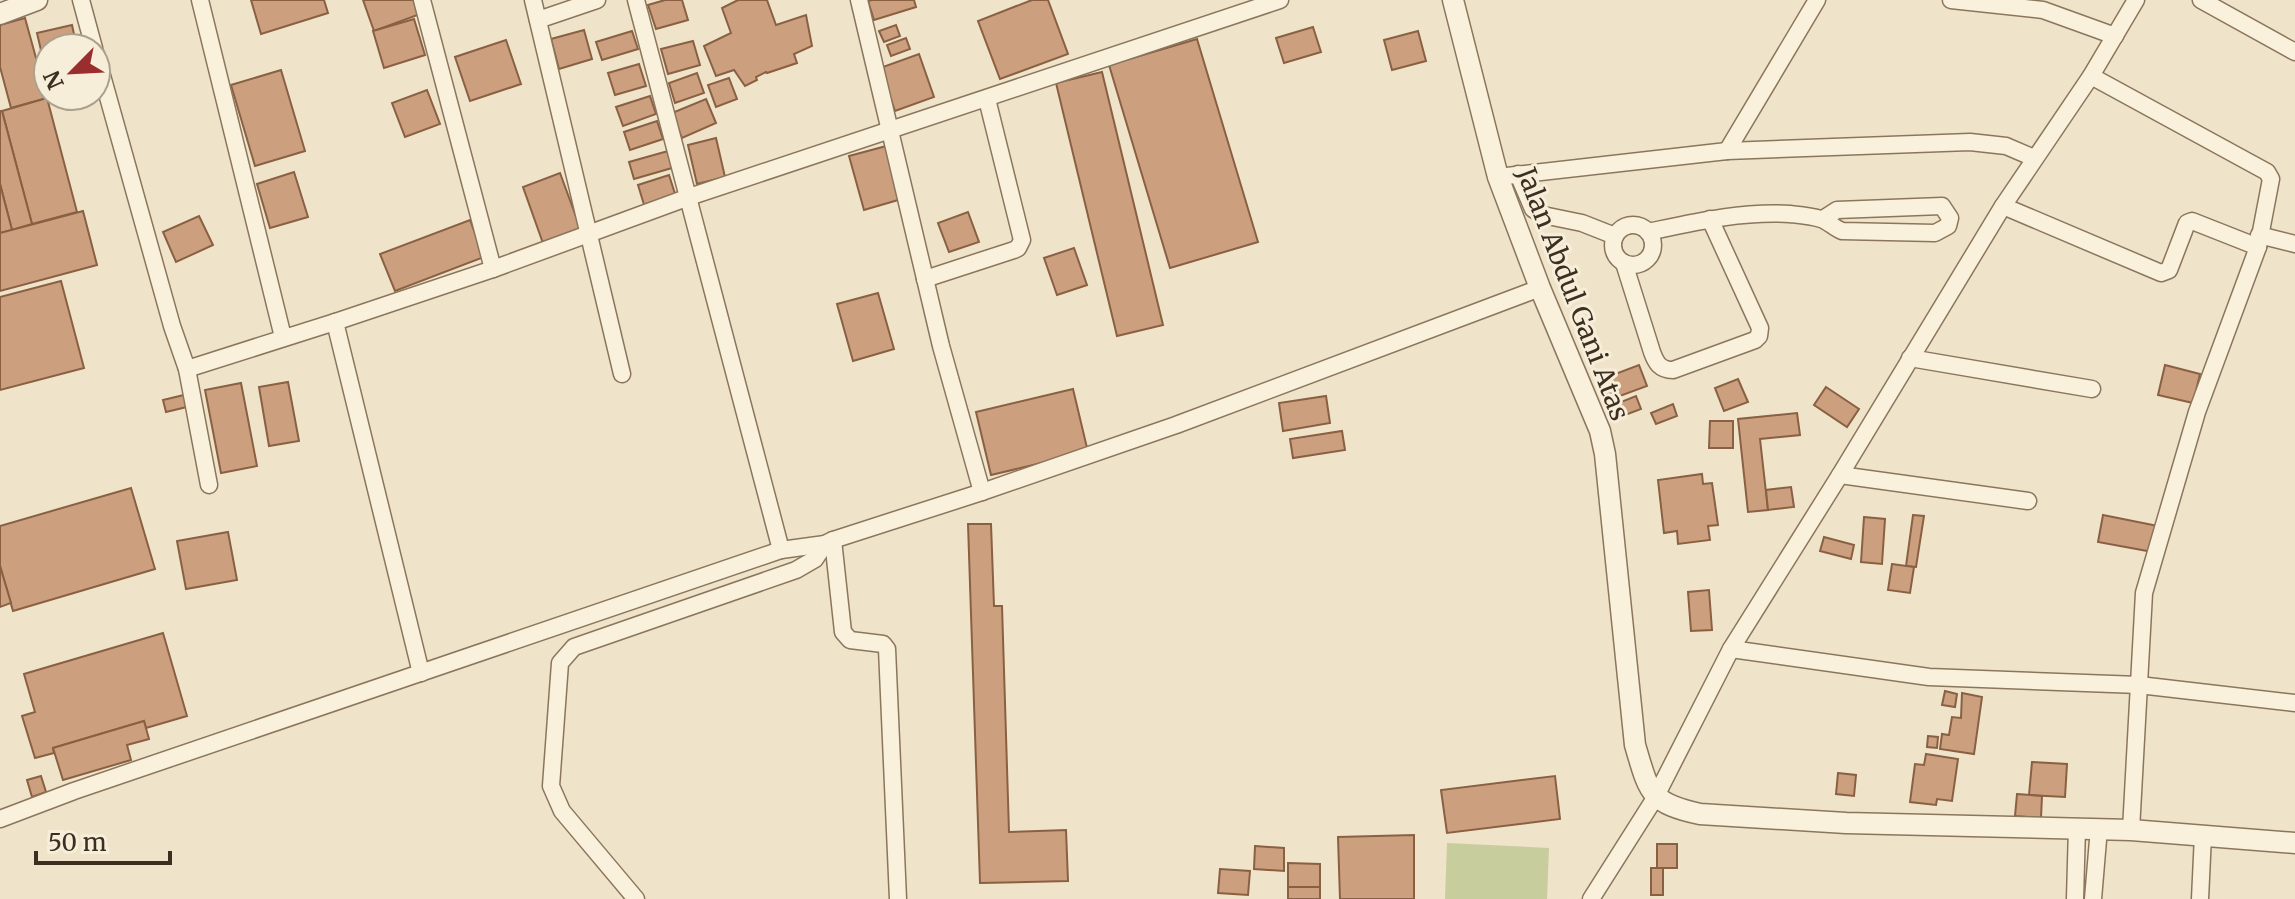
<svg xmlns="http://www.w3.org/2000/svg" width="2295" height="899" font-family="Merriweather,serif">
<rect width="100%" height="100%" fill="#efe4c9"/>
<polygon fill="#c7cd9c" points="1447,843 1549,848 1547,899 1445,899"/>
<g fill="#cca07f" stroke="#8a6043" stroke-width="2">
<polygon points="251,0 324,0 328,13 261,34"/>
<polygon points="363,0 418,0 423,13 374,31"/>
<polygon points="665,0 682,0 688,20 656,29 648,5"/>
<polygon points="738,0 767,0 776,25 806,15 812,46 794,54 797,63 767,73 766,72 756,77 757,80 745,86 734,70 716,76 704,46 731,33 722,8"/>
<polygon points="872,0 914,0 916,7 874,20 868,1"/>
<polygon points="1032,0 1048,0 1068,54 1000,79 978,21"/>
<polygon points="25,18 47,98 11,108 0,67 0,25"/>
<polygon points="414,19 425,55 384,68 373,31"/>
<polygon points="72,25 77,48 48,48 48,71 46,72 37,33"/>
<polygon points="896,25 900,36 884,42 879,31"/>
<polygon points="1313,27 1321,52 1284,63 1276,38"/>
<polygon points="584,30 592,59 559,69 551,39"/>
<polygon points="632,31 638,49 602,60 596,42"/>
<polygon points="1418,31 1426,61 1392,70 1384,40"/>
<polygon points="906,38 910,49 891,56 887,45"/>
<polygon points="1197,39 1258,242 1170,268 1109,65"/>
<polygon points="506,40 521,84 470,101 455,57"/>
<polygon points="693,41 700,65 668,74 661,49"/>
<polygon points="919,54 934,97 895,111 880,68"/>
<polygon points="639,64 646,86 615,95 608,73"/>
<polygon points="281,70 305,151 255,166 231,85"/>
<polygon points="1102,72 1163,325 1117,336 1056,83"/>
<polygon points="697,73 704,93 675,103 669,83"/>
<polygon points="729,78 737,99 716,107 708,85"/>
<polygon points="427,90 440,124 405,137 392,103"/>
<polygon points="650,96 656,114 623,126 616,107"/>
<polygon points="47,98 77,212 32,224 2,111"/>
<polygon points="706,99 716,123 682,138 672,113"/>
<polygon points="0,111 2,111 32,224 12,230 0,184"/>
<polygon points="657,121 663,139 630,150 624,132"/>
<polygon points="716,138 725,177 697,184 688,145"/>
<polygon points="890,145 905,198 864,210 849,156"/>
<polygon points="668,151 672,168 634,179 629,162"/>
<polygon points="294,172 308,217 270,228 257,184"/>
<polygon points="560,173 582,233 544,246 523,187"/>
<polygon points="669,175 676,197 645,208 638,185"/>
<polygon points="0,184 12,230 0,233"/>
<polygon points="83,211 97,265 0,291 0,233"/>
<polygon points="968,212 979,242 949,252 938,223"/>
<polygon points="199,216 213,245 176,262 163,232"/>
<polygon points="470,220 484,257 395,291 380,254"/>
<polygon points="1074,248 1087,285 1057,295 1044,258"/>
<polygon points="61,281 84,368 0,390 0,297"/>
<polygon points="878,293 894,349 853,361 837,304"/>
<polygon points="1639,365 1647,386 1609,400 1602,379"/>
<polygon points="2165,365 2200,374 2193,403 2158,395"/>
<polygon points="1738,379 1748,402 1724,411 1715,388"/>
<polygon points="288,382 299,441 269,446 259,387"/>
<polygon points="241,383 257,466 221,473 205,390"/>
<polygon points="1826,387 1859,409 1847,427 1814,405"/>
<polygon points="1073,389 1088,452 991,475 976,412"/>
<polygon points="188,394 191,406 166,412 163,400"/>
<polygon points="1326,396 1330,423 1283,431 1279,403"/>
<polygon points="1636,396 1641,409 1620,417 1616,404"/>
<polygon points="1673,404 1677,416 1656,424 1651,413"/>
<polygon points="1797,413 1800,435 1760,439 1768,510 1748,512 1738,419"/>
<polygon points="1710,421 1733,421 1733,448 1709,448"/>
<polygon points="1342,431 1345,450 1293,458 1290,439"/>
<polygon points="1702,474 1703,484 1712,483 1718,525 1708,526 1710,540 1678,544 1677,531 1664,533 1658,480"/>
<polygon points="1791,487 1794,507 1768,510 1766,490"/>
<polygon points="131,488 155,569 13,611 0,566 0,526"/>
<polygon points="1913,515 1924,516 1916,567 1906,566"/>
<polygon points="2103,515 2158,526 2153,552 2098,542"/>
<polygon points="1864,517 1885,519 1882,564 1861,562"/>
<polygon points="968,524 991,524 994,606 1002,606 1009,832 1066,830 1068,881 980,883"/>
<polygon points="228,532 237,580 186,589 177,541"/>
<polygon points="1824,537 1854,545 1851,559 1820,551"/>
<polygon points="1892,564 1914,567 1910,593 1888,590"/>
<polygon points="0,566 11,603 0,607"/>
<polygon points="1709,590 1712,630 1691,631 1688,592"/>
<polygon points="163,633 187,716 146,728 144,721 53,748 54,753 35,758 22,716 35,712 24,674"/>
<polygon points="1945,691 1957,694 1955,707 1942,705"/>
<polygon points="1962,693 1982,697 1974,754 1940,749 1942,734 1949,735 1952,717 1961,718"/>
<polygon points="144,721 149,739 127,745 131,760 63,780 53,748"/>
<polygon points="1928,736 1938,737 1937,748 1927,747"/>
<polygon points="1926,754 1958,759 1952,801 1937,799 1936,805 1910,802 1915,764 1924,765"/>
<polygon points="2032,762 2067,764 2065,797 2029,795"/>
<polygon points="1838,773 1856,775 1854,796 1836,794"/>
<polygon points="41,776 46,792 32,797 27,780"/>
<polygon points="1555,776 1560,819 1447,833 1441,790"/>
<polygon points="2017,794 2042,796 2041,818 2015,816"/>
<polygon points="1414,835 1414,899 1340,899 1338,837"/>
<rect x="1657" y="844" width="20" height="24"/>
<polygon points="1255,846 1284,848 1284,871 1254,869"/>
<polygon points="1288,863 1320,864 1320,887 1288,887"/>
<rect x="1651" y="868" width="12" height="27"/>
<polygon points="1220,869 1250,871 1248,895 1218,893"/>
<rect x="1288" y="887" width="32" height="12"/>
</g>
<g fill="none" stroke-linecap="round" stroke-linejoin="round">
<defs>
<g id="minor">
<polyline points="81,0 94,48"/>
<polyline points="200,0 283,337"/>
<polyline points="422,0 493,269"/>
<polyline points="533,0 622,374"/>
<polyline points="636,0 781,550"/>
<polyline points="859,0 941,346 982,492"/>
<polyline points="1951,0 2043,10 2115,36"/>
<polyline points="2201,0 2295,52"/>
<polyline points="538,20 597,0"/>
<polyline points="96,54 172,326 187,369 209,485"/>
<polyline points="2091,76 2267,172 2271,179 2258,247 2197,412 2144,593 2131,830"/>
<polyline points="1727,151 1817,0"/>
<polyline points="1518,174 1533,209 1543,215 1582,223 1615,236"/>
<polyline points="1498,177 1727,151 1970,142 2006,146 2034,158"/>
<polyline points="2003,206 2161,273 2169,270 2187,223 2192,221 2258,247"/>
<circle cx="1633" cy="245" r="20"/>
<path d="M1648,232C1695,222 1741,211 1790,214C1799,215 1811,216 1821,219C1828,221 1834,228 1842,231L1935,233L1948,226L1950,218L1942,206L1837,210L1823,219"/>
<polyline points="2259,235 2295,244"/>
<path d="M1624,263L1652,352C1656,363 1660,370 1673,370L1755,340L1759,336L1760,328L1710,219"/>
<polyline points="925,279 1014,250 1018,248 1022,240 987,99"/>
<polyline points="335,322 421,673"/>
<polyline points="1910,358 2092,389"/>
<polyline points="187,369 335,322 493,269 689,197 1280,0"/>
<polyline points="1840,475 2028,501"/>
<polyline points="833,540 843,632 850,640 883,644 887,649 898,899"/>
<polyline points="1731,649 1929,677 2139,685 2295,703"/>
<polyline points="0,819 74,791 781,550 825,544"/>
<polyline points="636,899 562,811 551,786 560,663 574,647 796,570 815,559 825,544 833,540 982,492 1176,425 1540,288"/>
<polyline points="1591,899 1655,798 1731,649 1840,475 2003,206 2091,76 2136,0"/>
<polyline points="2075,899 2077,827"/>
<polyline points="2093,899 2099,828"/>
<polyline points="2200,899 2203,835"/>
</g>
<g id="tertiary">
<path d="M1453,0L1498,177L1540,288L1600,431L1605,454L1635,745C1649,792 1649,803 1700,814L1846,823L2131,830L2295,843"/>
<polyline points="0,14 37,0"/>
</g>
</defs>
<use href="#minor" stroke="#8b765d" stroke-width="19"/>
<use href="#tertiary" stroke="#8b765d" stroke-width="23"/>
<use href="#minor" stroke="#f9f1dc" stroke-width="16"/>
<use href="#tertiary" stroke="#f9f1dc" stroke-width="20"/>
</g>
<g text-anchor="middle" stroke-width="6" stroke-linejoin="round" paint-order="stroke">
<g font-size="26" fill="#3c2e21" stroke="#f6eed9">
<text transform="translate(1573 294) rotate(69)" y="9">Jalan Abdul Gani Atas</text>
</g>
</g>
<g transform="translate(72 72) rotate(246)"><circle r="38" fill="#f6eed9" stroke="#aca18f" stroke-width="2"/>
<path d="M0-6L14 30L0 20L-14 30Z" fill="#9a2d2e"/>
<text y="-12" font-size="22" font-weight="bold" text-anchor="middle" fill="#3c2e21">N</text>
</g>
<path d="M36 851v12h134v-12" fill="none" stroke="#3c2e21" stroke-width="4"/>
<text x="48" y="851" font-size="24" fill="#3c2e21" stroke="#f6eed9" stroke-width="6" paint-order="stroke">50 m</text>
</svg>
